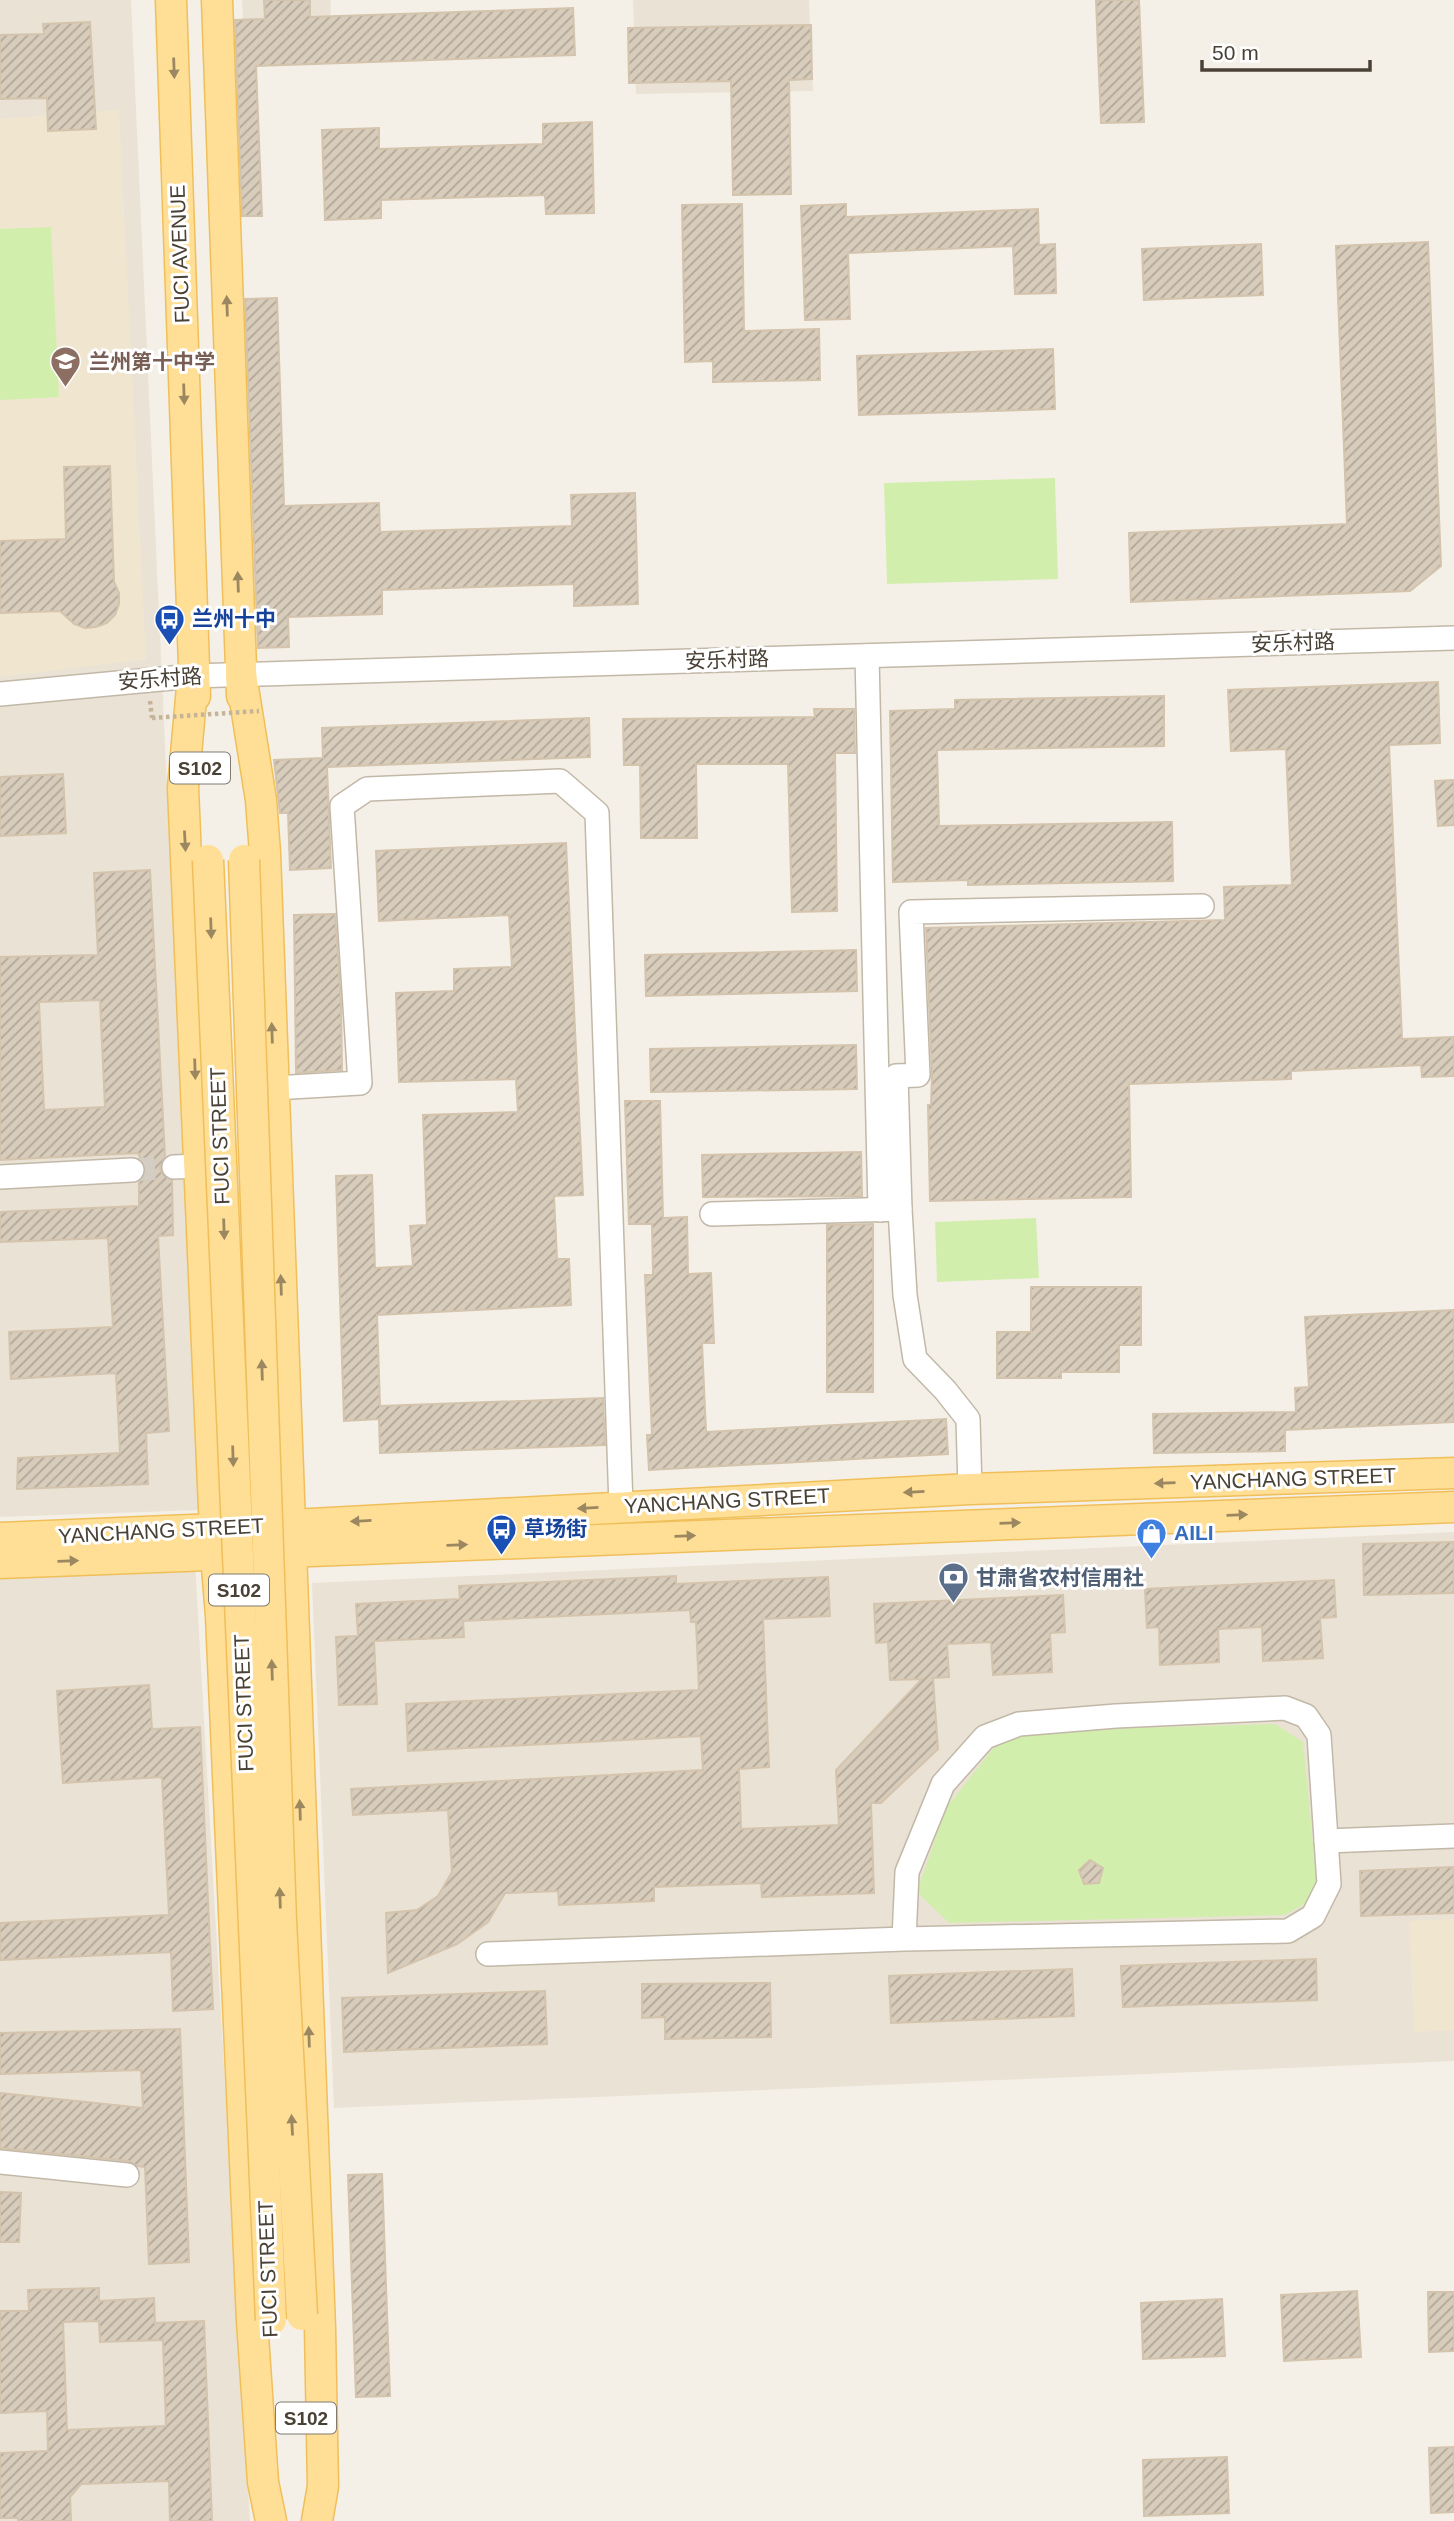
<svg xmlns="http://www.w3.org/2000/svg" width="1454" height="2521" font-family="Arial,'Noto Sans SC',sans-serif">
<defs>
<pattern id="building-hatch" width="6" height="6" patternUnits="userSpaceOnUse" patternTransform="scale(1.75)"><rect width="6" height="6" fill="#d8ccbb"/><path d="M-1 1l2-2M0 6l6-6M5 7l2-2" fill="none" stroke="#b1a799"/></pattern>
</defs>
<rect width="100%" height="100%" fill="#f5f0e7"/>
<g fill="#eae2d4">
<polygon points="0,0 131,0 200,1510 0,1517"/>
<polygon points="242,0 331,0 330,23 243,26"/>
<polygon points="633,0 809,0 813,91 636,94"/>
<polygon points="1454,1532 1454,2061 334,2108 312,1583"/>
<polygon points="195,1563 250,2521 0,2521 0,1570"/>
</g>
<g fill="#f0e6cf">
<polygon points="119,110 146,659 0,677 0,119"/>
<polygon points="1454,1919 1454,2030 1414,2032 1409,1921"/>
</g>
<g fill="#d2eeac">
<polygon points="51,227 59,397 0,400 0,229"/>
<polygon points="1055,478 1058,579 887,584 884,483"/>
<polygon points="1036,1218 1039,1278 937,1282 935,1222"/>
<polygon points="1275,1724 1303,1742 1317,1886 1308,1902 1285,1915 949,1923 917,1892 946,1808 996,1745 1035,1731"/>
</g>
<g fill="url(#building-hatch)" stroke="#d4c4ad" stroke-width="2" fill-rule="evenodd">
<polygon points="264,0 310,0 310,17 573,8 575,55 256,66 262,216 242,216 235,20 265,19"/>
<polygon points="1096,0 1139,0 1144,122 1101,123"/>
<polygon points="90,22 96,129 48,131 47,98 0,99 0,35 44,34 43,24"/>
<polygon points="811,25 812,79 789,80 791,194 733,195 731,81 629,83 628,28"/>
<polygon points="592,122 594,213 546,214 545,195 381,200 381,218 325,220 322,130 379,128 379,149 543,144 543,124"/>
<polygon points="742,204 744,331 819,329 820,380 713,382 713,361 685,362 682,205"/>
<polygon points="846,204 846,217 1038,209 1039,245 1055,244 1056,293 1015,294 1013,246 848,253 850,319 805,320 801,206"/>
<polygon points="1428,242 1441,566 1410,591 1131,602 1129,533 1347,524 1336,246"/>
<polygon points="1261,244 1263,295 1144,300 1142,249"/>
<polygon points="277,298 284,506 379,503 380,532 572,526 571,495 635,493 638,604 574,606 574,584 382,590 382,614 288,617 289,647 258,648 245,299"/>
<polygon points="1053,349 1055,409 859,415 857,356"/>
<polygon points="110,466 114,582 119,593 119,604 115,615 107,623 96,627 85,628 74,624 60,611 0,613 0,541 66,539 64,467"/>
<polygon points="1438,682 1440,743 1389,745 1402,1039 1454,1037 1454,1076 1422,1077 1421,1065 1291,1071 1291,1079 1129,1084 1131,1197 930,1201 928,1105 931,1105 932,1074 926,928 1225,920 1224,887 1292,885 1286,749 1231,751 1228,690"/>
<polygon points="1164,696 1164,746 937,750 939,826 1172,822 1173,881 968,885 968,880 893,882 890,711 955,709 955,700"/>
<polygon points="814,709 854,709 855,753 835,753 837,911 792,912 788,764 696,764 697,838 641,838 640,765 624,765 623,719 815,717"/>
<polygon points="589,718 590,757 327,767 331,868 290,870 288,813 280,813 274,760 323,758 322,728"/>
<polygon points="63,774 66,833 0,836 0,777"/>
<polygon points="1454,780 1454,825 1438,826 1435,781"/>
<polygon points="566,843 583,1195 554,1196 557,1259 569,1259 571,1305 377,1315 380,1406 603,1398 605,1445 380,1453 379,1419 344,1421 336,1176 372,1175 375,1268 413,1266 410,1226 427,1225 423,1115 518,1112 516,1079 399,1082 396,993 454,991 454,969 512,967 509,915 379,921 376,851"/>
<path d="M150,870L165,1157L160,1168L163,1175L172,1180L173,1235L158,1236L169,1431L146,1433L148,1484L17,1489L18,1458L120,1453L116,1373L11,1379L9,1332L113,1327L108,1238L0,1242V1212L139,1206V1182L144,1177L146,1170L138,1153L0,1160V957L98,955L94,873ZM100,1000L105,1107L44,1110L39,1002Z"/>
<polygon points="335,914 341,1001 342,1070 296,1073 294,915"/>
<polygon points="856,950 857,991 646,996 645,955"/>
<polygon points="856,1045 857,1089 651,1092 650,1049"/>
<polygon points="625,1101 660,1101 663,1218 687,1217 688,1274 711,1273 714,1343 702,1343 706,1432 946,1419 948,1454 649,1470 647,1435 652,1435 645,1275 653,1275 652,1224 629,1224"/>
<polygon points="861,1152 862,1196 703,1197 702,1155"/>
<polygon points="873,1224 873,1392 827,1392 827,1225"/>
<polygon points="1031,1287 1141,1287 1141,1345 1119,1345 1119,1372 1061,1372 1061,1378 997,1378 997,1332 1031,1332"/>
<polygon points="1454,1310 1454,1422 1285,1430 1285,1451 1154,1453 1153,1414 1296,1412 1295,1388 1309,1387 1305,1317"/>
<polygon points="1454,1542 1454,1593 1364,1595 1363,1544"/>
<polygon points="676,1576 676,1584 828,1577 830,1616 763,1619 769,1767 739,1769 741,1829 839,1825 836,1770 922,1679 890,1680 888,1642 876,1643 874,1604 1063,1595 1065,1632 1050,1633 1052,1672 993,1675 991,1642 947,1644 949,1677 933,1678 938,1749 881,1803 871,1803 874,1893 762,1897 761,1883 654,1887 654,1901 559,1905 558,1891 505,1893 488,1922 457,1944 388,1973 386,1913 417,1910 438,1896 452,1872 448,1810 353,1815 351,1789 703,1770 701,1736 408,1751 406,1704 699,1690 696,1622 691,1622 690,1610 463,1621 464,1637 374,1641 377,1704 339,1705 336,1637 358,1636 356,1604 460,1599 459,1586"/>
<polygon points="1334,1580 1336,1617 1320,1618 1323,1658 1263,1661 1262,1627 1218,1629 1219,1662 1160,1665 1159,1627 1147,1628 1145,1589"/>
<polygon points="149,1685 152,1729 200,1727 213,2009 173,2011 171,1952 0,1960 0,1923 169,1915 162,1777 63,1783 57,1691"/>
<polygon points="1090,1860 1103,1868 1099,1883 1084,1884 1079,1870"/>
<polygon points="1454,1867 1454,1913 1361,1916 1360,1871"/>
<polygon points="1316,1959 1317,2000 1123,2007 1121,1966"/>
<polygon points="1072,1969 1074,2016 891,2023 889,1976"/>
<polygon points="770,1983 771,2037 665,2039 665,2017 642,2018 642,1984"/>
<polygon points="545,1991 547,2044 344,2052 342,1998"/>
<polygon points="180,2029 189,2262 149,2264 145,2167 137,2166 128,2161 0,2148 0,2093 143,2108 141,2070 0,2074 0,2033"/>
<polygon points="382,2174 390,2396 356,2397 348,2175"/>
<polygon points="0,2192 21,2193 19,2242 0,2242"/>
<path d="M99,2288V2301L154,2298L155,2323L204,2321L212,2521H170L169,2481L81,2484L70,2497L71,2521H18V2518H0V2453L48,2451L47,2411L0,2413V2311H29L28,2290ZM99,2321L100,2342L163,2340L166,2426L67,2430L63,2322Z"/>
<polygon points="1357,2291 1361,2357 1284,2361 1281,2295"/>
<polygon points="1428,2292 1454,2292 1454,2351 1429,2352"/>
<polygon points="1222,2299 1225,2356 1143,2359 1141,2303"/>
<polygon points="1454,2447 1454,2512 1431,2513 1429,2448"/>
<polygon points="1227,2457 1229,2513 1144,2516 1143,2460"/>
</g>
<g fill="none" stroke-linecap="round" stroke-linejoin="round">
<polyline stroke="#d3cdc3" stroke-width="23" stroke-dasharray="23 11" stroke-linecap="butt" points="132,1170 174,1167"/>
<defs>
<g id="minor">
<polyline points="867,656 880,1210"/>
<polyline points="0,694 193,676 1454,638"/>
<polyline points="274,1088 360,1083 342,806 367,789 560,781 597,813 621,1506"/>
<polyline points="174,1167 198,1166"/>
<polyline points="0,1177 132,1170"/>
<polyline points="900,1209 896,1076 918,1075 911,912 1202,906"/>
<polyline points="712,1214 900,1209 905,1295 915,1359 945,1390 968,1419 970,1489"/>
<polyline points="1326,1841 1454,1836"/>
<polyline points="488,1954 904,1939 1288,1931 1313,1916 1329,1884 1319,1735 1306,1716 1285,1708 1116,1716 1019,1724 985,1737 943,1784 907,1872 904,1939"/>
<polyline points="0,2162 127,2175"/>
</g>
<g id="major">
<polyline points="171,0 195,696"/>
<polyline points="217,0 242,696"/>
<polyline points="241,675 261,800 265,853 320,2328 323,2486 317,2521"/>
<polyline points="193,676 183,788 216,1555 221,1616 252,2321 263,2482 271,2521"/>
<polyline points="0,1538 215,1529 970,1489 1454,1473"/>
<polyline points="0,1563 1454,1507"/>
</g>
</defs>
<use href="#minor" stroke="#c2b8a8" stroke-width="26"/>
<use href="#major" stroke="#f0bf5a" stroke-width="33"/>
<polyline stroke="#c5b498" stroke-width="4.5" stroke-dasharray="3.5 3.5" stroke-linecap="butt" points="150,701 152,718"/>
<use href="#minor" stroke="#fff" stroke-width="23"/>
<use href="#major" stroke="#ffde96" stroke-width="30"/>
<defs>
<g id="major-bridge">
<polyline points="208,860 271,2320"/>
<polyline points="244,860 281,1921 302,2315"/>
</g>
</defs>
<use href="#major-bridge" stroke="#f0bf5a" stroke-width="33" stroke-linecap="butt"/>
<polyline stroke="#c5b498" stroke-width="4.5" stroke-dasharray="3.5 3.5" stroke-linecap="butt" points="152,718 259,711"/>
<use href="#major-bridge" stroke="#ffde96" stroke-width="30"/>
</g>
<defs><path id="oneway-solid" d="M-6-.8H1V-3.2L6.5 0L1 3.2V.8H-6Z" transform="scale(1.75)"/></defs>
<g fill="#9b8861">
<use href="#oneway-solid" transform="translate(174 68) rotate(88)"/>
<use href="#oneway-solid" transform="translate(227 306) rotate(-92)"/>
<use href="#oneway-solid" transform="translate(184 394) rotate(88)"/>
<use href="#oneway-solid" transform="translate(238 582) rotate(-92)"/>
<use href="#oneway-solid" transform="translate(185 841) rotate(87)"/>
<use href="#oneway-solid" transform="translate(211 928) rotate(88)"/>
<use href="#oneway-solid" transform="translate(272 1033) rotate(-92)"/>
<use href="#oneway-solid" transform="translate(195 1069) rotate(88)"/>
<use href="#oneway-solid" transform="translate(224 1229) rotate(88)"/>
<use href="#oneway-solid" transform="translate(281 1285) rotate(-92)"/>
<use href="#oneway-solid" transform="translate(262 1370) rotate(-92)"/>
<use href="#oneway-solid" transform="translate(233 1456) rotate(88)"/>
<use href="#oneway-solid" transform="translate(1165 1483) rotate(178)"/>
<use href="#oneway-solid" transform="translate(914 1492) rotate(177)"/>
<use href="#oneway-solid" transform="translate(588 1508) rotate(177)"/>
<use href="#oneway-solid" transform="translate(1237 1515) rotate(-2)"/>
<use href="#oneway-solid" transform="translate(361 1521) rotate(177)"/>
<use href="#oneway-solid" transform="translate(1010 1523) rotate(-2)"/>
<use href="#oneway-solid" transform="translate(685 1536) rotate(-2)"/>
<use href="#oneway-solid" transform="translate(457 1545) rotate(-2)"/>
<use href="#oneway-solid" transform="translate(68 1561) rotate(-2)"/>
<use href="#oneway-solid" transform="translate(272 1670) rotate(-92)"/>
<use href="#oneway-solid" transform="translate(300 1810) rotate(-92)"/>
<use href="#oneway-solid" transform="translate(280 1898) rotate(-92)"/>
<use href="#oneway-solid" transform="translate(309 2037) rotate(-92)"/>
<use href="#oneway-solid" transform="translate(292 2125) rotate(-93)"/>
</g>
<defs>
<symbol id="school-pin" viewBox="-11 -11 22 30"><path d="M0 17L-7.5 6A9.5 9.5 0 1 1 7.5 6Z" fill="#8d6e63" stroke="#fff"/><path d="M0-5L7-2L0 1L-7-2ZM-4 1L0 2.5L4 1V4Q0 6-4 4Z" fill="#fff"/></symbol>
<symbol id="bus-pin" viewBox="-11 -11 22 30"><path d="M0 17L-7.5 6A9.5 9.5 0 1 1 7.5 6Z" fill="#1a4fb4" stroke="#fff"/><path d="M-5-6H5V4H4V6H2V4H-2V6H-4V4H-5ZM-3.5-4V0h7V-4ZM-3.5 1.2v1.5H-2V1.2ZM2 1.2v1.5H3.5V1.2Z" fill="#fff"/></symbol>
<symbol id="shop-pin" viewBox="-11 -11 22 30"><path d="M0 17L-7.5 6A9.5 9.5 0 1 1 7.5 6Z" fill="#3f7fe0" stroke="#fff"/><path d="M-5-2.5h2.3a2.7 3.5 0 0 1 5.4 0H5L5.5 6h-11ZM-1.5-2.5h3a1.5 2.3 0 0 0-3 0Z" fill="#fff"/></symbol>
<symbol id="bank-pin" viewBox="-11 -11 22 30"><path d="M0 17L-7.5 6A9.5 9.5 0 1 1 7.5 6Z" fill="#5c6f8a" stroke="#fff"/><path d="M-6-4H6V4H-6ZM0-2.3a2.3 2.3 0 1 0 0 4.6a2.3 2.3 0 1 0 0-4.6Z" fill="#fff"/></symbol>
</defs>
<g fill-rule="evenodd">
<use href="#school-pin" x="48" y="344" width="35" height="47"/>
<use href="#bus-pin" x="152" y="602" width="35" height="47"/>
<use href="#bus-pin" x="484" y="1512" width="35" height="47"/>
<use href="#shop-pin" x="1134" y="1516" width="35" height="47"/>
<use href="#bank-pin" x="936" y="1560" width="35" height="47"/>
</g>
<g text-anchor="middle" stroke-width="6" stroke-linejoin="round" paint-order="stroke">
<g fill="#fff" stroke="#807a72" stroke-width="2">
<rect x="170" y="752.5" width="60" height="31" rx="5"/>
<rect x="209" y="1574.5" width="60" height="31" rx="5"/>
<rect x="276" y="2402.5" width="60" height="31" rx="5"/>
</g>
<g font-size="19" font-weight="bold" fill="#494135">
<text x="200" y="775">S102</text>
<text x="239" y="1597">S102</text>
<text x="306" y="2425">S102</text>
</g>
<g font-size="21" fill="#494135" stroke="#fff">
<text transform="translate(180 254) rotate(-92)" y="7">FUCI AVENUE</text>
<text transform="translate(1293 643) rotate(-2)" y="7">安乐村路</text>
<text transform="translate(727 660) rotate(-2)" y="7">安乐村路</text>
<text transform="translate(160 679) rotate(-4)" y="7">安乐村路</text>
<text transform="translate(220 1136) rotate(-92)" y="7">FUCI STREET</text>
<text transform="translate(1293 1479) rotate(-2)" y="7">YANCHANG STREET</text>
<text transform="translate(727 1501) rotate(-3)" y="7">YANCHANG STREET</text>
<text transform="translate(161 1531) rotate(-3)" y="7">YANCHANG STREET</text>
<text transform="translate(244 1703) rotate(-92)" y="7">FUCI STREET</text>
<text transform="translate(268 2269) rotate(-92)" y="7">FUCI STREET</text>
</g>
<g font-size="21" font-weight="bold" fill="#785e54" stroke="#fff" text-anchor="start">
<text x="89" y="369">兰州第十中学</text>
</g>
<g font-size="21" font-weight="bold" fill="#164399" stroke="#fff" text-anchor="start">
<text x="192" y="626">兰州十中</text>
<text x="524" y="1536">草场街</text>
</g>
<g font-size="21" font-weight="bold" fill="#366cbe" stroke="#fff" text-anchor="start">
<text x="1174" y="1540">AILI</text>
</g>
<g font-size="21" font-weight="bold" fill="#4e5e75" stroke="#fff" text-anchor="start">
<text x="976" y="1585">甘肃省农村信用社</text>
</g>
</g>
<path d="M1202 60v10h168v-10" fill="none" stroke="#494135" stroke-width="3.5"/>
<text x="1212" y="60" font-size="21" fill="#494135" stroke="#ffffff" stroke-width="5" paint-order="stroke">50 m</text>
</svg>
